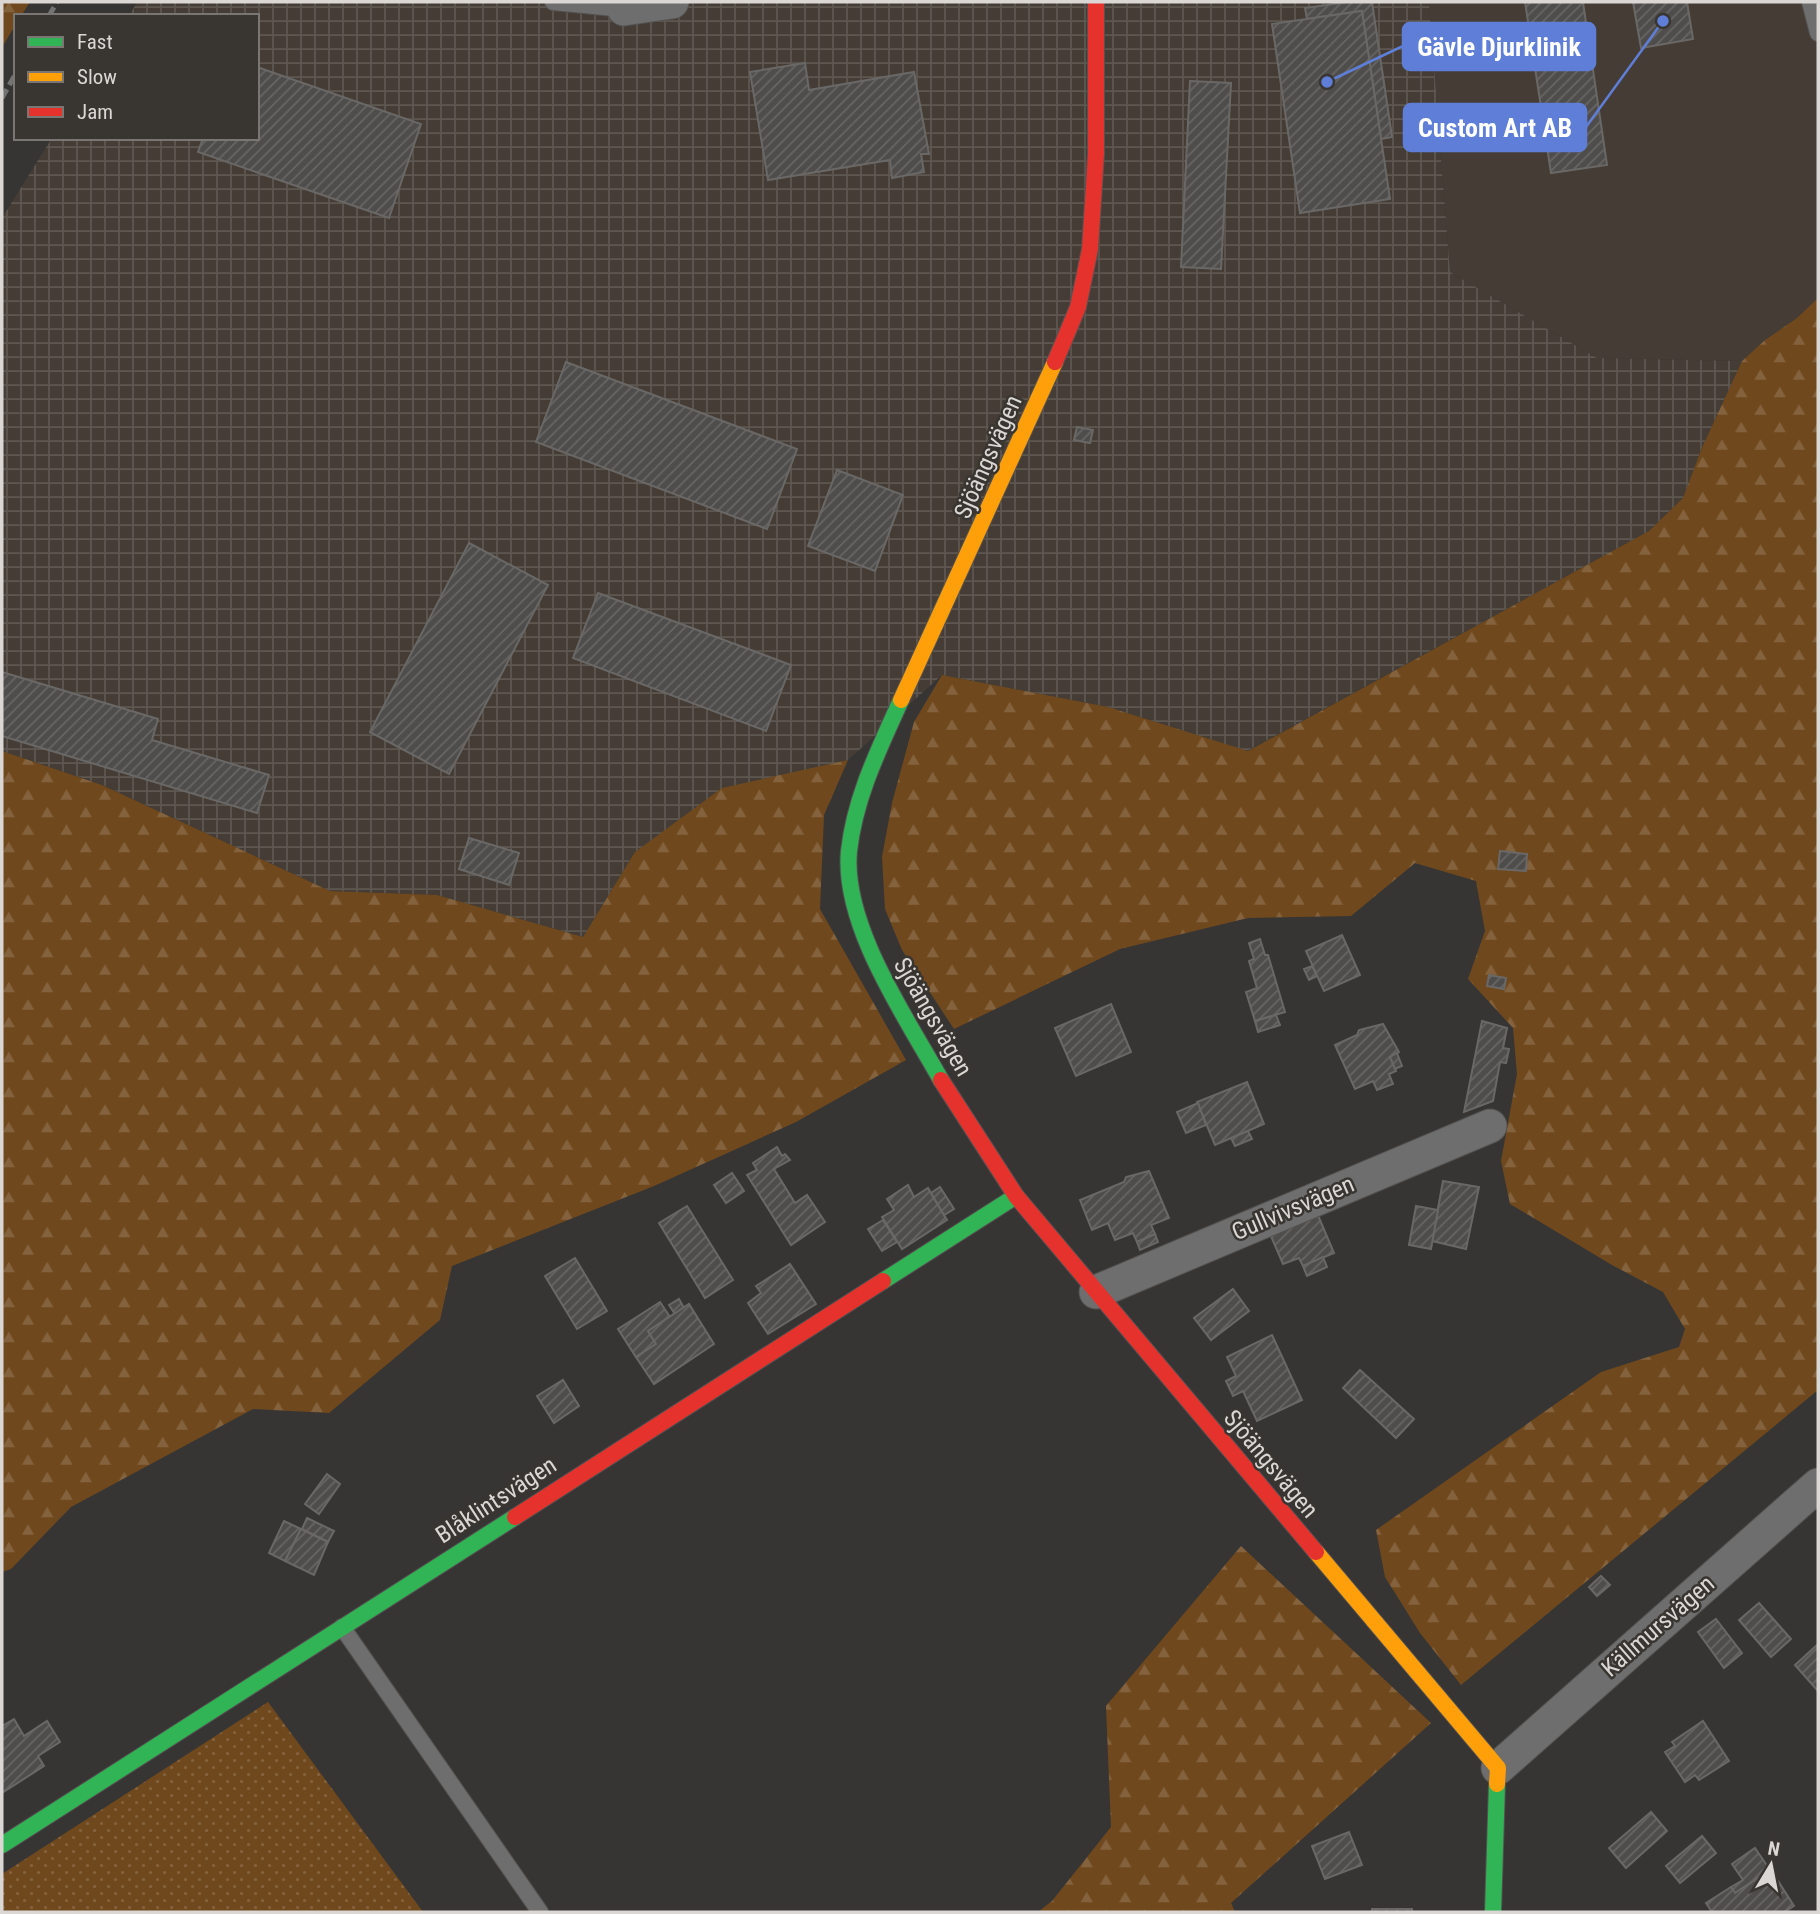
<svg xmlns="http://www.w3.org/2000/svg" width="1820" height="1914" font-family="'Roboto Condensed',sans-serif">
<defs>
<pattern id="industrial-grid" width="8" height="8" patternUnits="userSpaceOnUse" patternTransform="scale(1.75)"><rect width="8" height="8" fill="#443c35"/><path d="M0 4h8M4 0v8" fill="none" stroke="#5e5751"/></pattern>
<pattern id="green-dots" width="8" height="8" patternUnits="userSpaceOnUse" patternTransform="scale(1.75)"><rect width="8" height="8" fill="#70481d"/><path d="M2 2h.1M6 6h.1" fill="none" stroke="#84623d" stroke-width="1.8" stroke-linecap="round"/></pattern>
<pattern id="forest-firs" width="22" height="20" patternUnits="userSpaceOnUse" patternTransform="scale(1.75)"><rect width="22" height="20" fill="#70481d"/><path d="M5 1l3.5 6h-7zM16 11l3.5 6h-7z" fill="#84623d"/></pattern>
<pattern id="building-hatch" width="6" height="6" patternUnits="userSpaceOnUse" patternTransform="scale(1.75)"><rect width="6" height="6" fill="#4f4d4b"/><path d="M-1 1l2-2M0 6l6-6M5 7l2-2" fill="none" stroke="#686664"/></pattern>
</defs>
<rect width="100%" height="100%" fill="#373533"/>
<polygon fill="#443c35" points="1429,2 1818,2 1818,298 1797,318 1765,340 1742,361 1597,358 1450,272"/>
<polygon fill="url(#industrial-grid)" points="137,2 1429,2 1450,272 1597,358 1742,361 1701,450 1683,498 1649,531 1247,751 1108,707 942,675 848,760 722,789 635,852 583,937 437,895 330,891 103,785 2,751 2,218 52,138 257,138 257,16 129,16"/>
<polygon fill="url(#green-dots)" points="268,1702 423,1912 2,1912 2,1874"/>
<g fill="url(#forest-firs)">
<polygon points="2,2 30,2 21,16 16,16 16,24 2,47"/>
<polygon points="1818,298 1818,1390 1461,1685 1420,1633 1385,1577 1376,1530 1601,1372 1679,1347 1685,1329 1663,1292 1612,1265 1510,1204 1501,1161 1517,1074 1513,1028 1468,979 1485,931 1476,881 1415,863 1351,916 1248,918 1120,949 954,1029 902,950 885,909 882,857 892,803 914,722 942,675 1108,707 1248,751 1649,531 1683,498 1701,450 1742,361 1765,340 1797,318"/>
<polygon points="2,751 102,785 330,891 437,895 583,937 635,852 722,788 848,760 824,815 820,909 906,1060 796,1122 654,1186 452,1266 440,1320 329,1413 253,1409 71,1507 11,1569 2,1572"/>
<polygon points="1241,1546 1431,1723 1231,1903 1235,1912 1038,1912 1052,1901 1111,1827 1106,1706"/>
</g>
<g fill="url(#building-hatch)" stroke="#6a6866" stroke-width="2">
<polygon points="1348,2 1372,2 1392,137 1381,139 1362,11 1307,19 1305,8"/>
<polygon points="1525,2 1583,2 1607,165 1551,173"/>
<polygon points="1633,2 1687,2 1693,39 1641,48"/>
<polygon points="1362,11 1390,199 1300,213 1272,24"/>
<polygon points="805,63 809,90 914,72 929,154 921,154 924,172 892,178 890,160 768,180 750,72"/>
<polygon points="257,67 421,124 389,218 198,152 203,138 257,138"/>
<polygon points="1190,81 1231,83 1221,269 1181,267"/>
<polygon points="566,362 797,449 767,529 536,442"/>
<polygon points="1077,427 1093,430 1090,443 1074,440"/>
<polygon points="837,470 903,495 875,571 808,546"/>
<polygon points="469,543 548,585 449,774 370,732"/>
<polygon points="598,593 791,665 766,731 573,658"/>
<polygon points="2,672 158,719 152,740 269,775 257,813 2,736"/>
<polygon points="469,838 519,853 509,885 459,869"/>
<polygon points="1500,851 1527,854 1526,871 1498,869"/>
<polygon points="1342,935 1360,975 1324,991 1306,951"/>
<polygon points="1260,939 1265,955 1268,955 1285,1012 1255,1021 1246,992 1257,988 1249,961 1254,959 1249,943"/>
<polygon points="1312,966 1317,976 1309,980 1304,969"/>
<polygon points="1489,975 1506,978 1504,989 1487,986"/>
<polygon points="1111,1004 1131,1052 1076,1076 1055,1028"/>
<polygon points="1276,1015 1280,1025 1258,1032 1255,1021"/>
<polygon points="1482,1021 1507,1028 1503,1048 1509,1049 1506,1063 1500,1062 1493,1101 1464,1112"/>
<polygon points="1383,1024 1399,1052 1390,1057 1396,1071 1389,1074 1393,1084 1377,1090 1373,1081 1355,1089 1335,1045 1357,1035 1359,1030"/>
<polygon points="1397,1053 1402,1066 1395,1069 1390,1057"/>
<polygon points="1247,1082 1264,1124 1215,1145 1197,1102"/>
<polygon points="1198,1103 1206,1125 1186,1133 1177,1112"/>
<polygon points="1248,1131 1252,1139 1235,1146 1231,1138"/>
<polygon points="777,1147 782,1156 785,1154 790,1160 774,1169 795,1203 807,1195 825,1222 791,1245 747,1175 757,1170 753,1163"/>
<polygon points="1149,1171 1169,1218 1151,1225 1155,1234 1137,1242 1133,1233 1115,1240 1108,1223 1092,1230 1080,1200 1124,1182 1126,1177"/>
<polygon points="732,1173 744,1191 726,1203 714,1185"/>
<polygon points="1443,1181 1479,1187 1466,1249 1432,1241"/>
<polygon points="908,1185 914,1197 928,1188 947,1220 902,1249 882,1217 894,1210 887,1199"/>
<polygon points="940,1187 954,1209 944,1215 931,1193"/>
<polygon points="687,1206 733,1280 705,1298 659,1223"/>
<polygon points="1416,1206 1438,1210 1431,1249 1409,1245"/>
<polygon points="1317,1213 1334,1253 1303,1266 1299,1258 1283,1264 1270,1234"/>
<polygon points="883,1220 897,1242 882,1251 868,1229"/>
<polygon points="1155,1234 1158,1242 1140,1250 1137,1242"/>
<polygon points="1323,1257 1327,1267 1307,1276 1303,1266"/>
<polygon points="575,1258 607,1311 577,1329 545,1276"/>
<polygon points="790,1264 816,1304 768,1334 748,1303 761,1293 756,1286"/>
<polygon points="1233,1289 1249,1311 1211,1340 1194,1318"/>
<polygon points="679,1299 684,1308 675,1314 669,1305"/>
<polygon points="660,1302 670,1317 648,1331 656,1344 636,1357 618,1329"/>
<polygon points="689,1304 714,1344 654,1384 636,1357 656,1344 648,1331"/>
<polygon points="1272,1335 1302,1400 1257,1421 1243,1391 1233,1396 1226,1381 1236,1376 1227,1357"/>
<polygon points="1360,1370 1414,1419 1396,1438 1343,1388"/>
<polygon points="563,1380 579,1406 554,1423 537,1396"/>
<polygon points="327,1474 340,1484 319,1514 305,1504"/>
<polygon points="307,1518 334,1531 328,1542 302,1529"/>
<polygon points="284,1521 301,1529 285,1561 269,1553"/>
<polygon points="301,1529 328,1542 314,1575 285,1561"/>
<polygon points="1601,1576 1610,1585 1597,1596 1589,1587"/>
<polygon points="1759,1603 1791,1639 1771,1657 1739,1620"/>
<polygon points="1716,1619 1742,1653 1724,1668 1698,1632"/>
<polygon points="1818,1644 1818,1691 1795,1665"/>
<polygon points="14,1719 24,1736 47,1721 60,1742 38,1756 44,1766 2,1793 2,1726"/>
<polygon points="1703,1721 1729,1761 1699,1780 1695,1775 1685,1782 1665,1752 1675,1746 1672,1742"/>
<polygon points="1651,1812 1667,1831 1626,1868 1609,1848"/>
<polygon points="1349,1832 1362,1865 1325,1879 1312,1846"/>
<polygon points="1702,1836 1716,1853 1680,1883 1666,1866"/>
<polygon points="1755,1848 1770,1870 1735,1893 1731,1887 1743,1880 1732,1864"/>
<polygon points="1771,1870 1794,1906 1784,1912 1712,1912 1706,1903 1731,1887 1735,1893"/>
<rect x="1372" y="1909" width="40" height="3"/>
</g>
<g fill="none" stroke-linecap="round" stroke-linejoin="round">
<defs>
<g id="lane">
<polyline points="553,2 624,9"/>
<polyline points="1810,2 1818,33"/>
<polyline points="342,1627 540,1912"/>
</g>
<g id="street">
<polyline points="624,9 672,2"/>
<polyline points="1096,1292 1490,1126"/>
<polyline points="1498,1768 1818,1485"/>
</g>
<g id="fast">
<path d="M901,700C879,749 855,797 849,851C842,925 906,1017 941,1080"/>
<polyline points="883,1281 1016,1196"/>
<polyline points="2,1845 515,1517"/>
<polyline points="1493,1912 1497,1784"/>
</g>
<g id="slow">
<polyline points="901,700 1055,362"/>
<polyline points="1316,1552 1498,1768 1497,1784"/>
</g>
<g id="jam">
<polyline points="1055,362 1078,307 1090,249 1096,154 1096,2"/>
<polyline points="941,1080 1016,1196 1316,1552"/>
<polyline points="515,1517 883,1281"/>
</g>
</defs>
<use href="#lane" stroke="#545251" stroke-width="18"/>
<use href="#street" stroke="#545251" stroke-width="35"/>
<use href="#fast" stroke="#545251" stroke-width="18"/>
<use href="#slow" stroke="#545251" stroke-width="18"/>
<use href="#jam" stroke="#545251" stroke-width="18"/>
<use href="#lane" stroke="#6e6e6e" stroke-width="16"/>
<use href="#street" stroke="#6e6e6e" stroke-width="33"/>
<use href="#fast" stroke="#30b455" stroke-width="16"/>
<use href="#slow" stroke="#ff9f0a" stroke-width="16"/>
<use href="#jam" stroke="#e5322d" stroke-width="16"/>
<g stroke="#747373" stroke-width="5" stroke-dasharray="10 5" stroke-linecap="butt">
<polyline points="49,16 57,2"/>
<polyline points="2,98 16,73"/>
</g>
</g>
<g text-anchor="middle" stroke-width="5" stroke-linejoin="round" paint-order="stroke">
<g font-size="24" fill="#dad7d5" stroke="#393531">
<text transform="translate(988 457) rotate(-66)" y="8">Sjöängsvägen</text>
<text transform="translate(933 1017) rotate(60)" y="8">Sjöängsvägen</text>
<text transform="translate(1293 1208) rotate(-23)" y="8">Gullvivsvägen</text>
<text transform="translate(1271 1464) rotate(50)" y="8">Sjöängsvägen</text>
<text transform="translate(496 1500) rotate(-33)" y="8">Blåklintsvägen</text>
<text transform="translate(1658 1626) rotate(-41)" y="8">Källmursvägen</text>
</g>
</g>
<path fill="none" stroke="#5f7ed7" stroke-width="2.5" d="M1327 82L1403 46M1663 21L1586 127"/>
<g fill="#5f7ed7" stroke="#393531" stroke-width="2.5">
<circle cx="1327" cy="82" r="7"/>
<circle cx="1663" cy="21" r="7"/>
</g>
<g fill="#5f7ed7" stroke="#5f7ed7" stroke-width="2.5">
<rect x="1403" y="23" width="192" height="47" rx="7"/>
<rect x="1404" y="104" width="182" height="47" rx="7"/>
</g>
<g font-size="26" text-anchor="middle" font-weight="bold" fill="#fff">
<text x="1499" y="56">Gävle Djurklinik</text>
<text x="1495" y="137">Custom Art AB</text>
</g>
<rect width="1820" height="1914" fill="none" stroke="#dad7d5" stroke-width="7"/>
<rect x="14" y="14" width="245" height="126" fill="#393531" stroke="#797673" stroke-width="2"/>
<rect x="28" y="37" width="35" height="10" fill="#30b455" stroke="#797673" stroke-width="2"/>
<text x="77" y="49" font-size="21" fill="#dad7d5">Fast</text>
<rect x="28" y="72" width="35" height="10" fill="#ff9f0a" stroke="#797673" stroke-width="2"/>
<text x="77" y="84" font-size="21" fill="#dad7d5">Slow</text>
<rect x="28" y="107" width="35" height="10" fill="#e5322d" stroke="#797673" stroke-width="2"/>
<text x="77" y="119" font-size="21" fill="#dad7d5">Jam</text>
<g transform="translate(1771 1865) rotate(10)" stroke="#393531" stroke-width="5" paint-order="stroke">
<path d="M0-5L12 26L0 18L-12 26Z" fill="#dad7d5"/>
<text y="-10" font-size="19" font-weight="bold" text-anchor="middle" fill="#dad7d5">N</text>
</g>
</svg>
